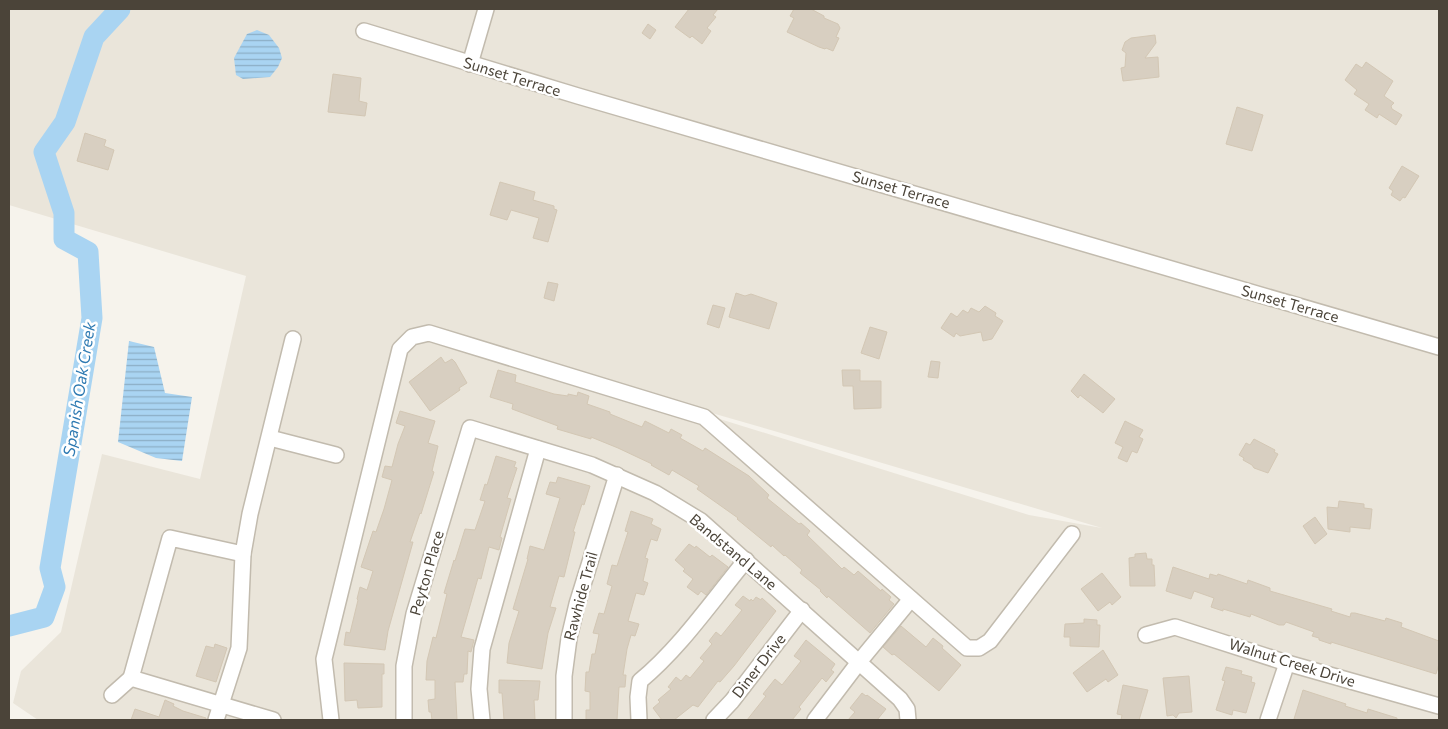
<svg xmlns="http://www.w3.org/2000/svg" width="1448" height="729" font-family="Commissioner,sans-serif">
<defs>
<pattern id="water-rules" width="6" height="5" patternUnits="userSpaceOnUse" patternTransform="scale(1.25)"><rect width="6" height="5" fill="#a9d4f2"/><path d="M0 2.5h6" fill="none" stroke="#8caec5"/></pattern>
</defs>
<rect width="100%" height="100%" fill="#f6f3ec"/>
<path fill="#eae5da" fill-rule="evenodd" d="M9,9H1439V720H38L13,703L21,671L61,632L102,454L200,479L246,276L9,205ZM562,370L781,433L1102,528L1029,515Z"/>
<g fill="url(#water-rules)">
<polygon points="257,30 269,35 279,48 282,58 278,67 270,77 243,79 236,75 234,58 247,34"/>
<polygon points="129,341 154,347 165,393 192,397 182,461 156,458 118,442"/>
</g>
<g fill="none" stroke-linecap="round" stroke-linejoin="round">
<polyline stroke="#a9d4f2" stroke-width="21" points="9,626 44,617 55,587 50,568 92,318 88,252 64,239 64,213 44,152 65,122 94,37 120,9"/>
</g>
<g fill="#d8cfc1" stroke="#d3c7b4">
<polygon points="689,9 718,9 713,15 716,17 707,28 711,31 702,44 692,36 690,38 675,27"/>
<polygon points="794,9 811,9 824,16 824,18 838,24 840,28 836,37 839,38 833,51 826,48 825,49 819,47 787,32 794,18 790,16"/>
<polygon points="648,24 656,30 650,39 642,33"/>
<polygon points="1155,35 1156,43 1145,58 1158,57 1159,77 1123,81 1121,68 1125,67 1126,53 1122,50 1125,42 1131,38"/>
<polygon points="1366,62 1393,81 1384,96 1394,103 1391,106 1392,109 1402,115 1396,125 1379,114 1377,118 1365,110 1369,104 1354,94 1357,90 1345,80 1356,64 1362,68"/>
<polygon points="333,74 361,78 359,101 367,103 365,116 328,112"/>
<polygon points="1237,107 1263,115 1252,151 1226,144"/>
<polygon points="85,133 106,140 104,146 114,150 108,170 77,161"/>
<polygon points="1402,166 1419,176 1405,198 1403,197 1400,201 1391,195 1393,191 1389,188"/>
<polygon points="500,182 535,192 533,200 554,206 554,209 557,210 548,242 533,238 539,218 511,210 507,220 490,215"/>
<polygon points="548,282 558,284 554,301 544,298"/>
<polygon points="736,293 745,296 751,294 777,303 769,329 729,317"/>
<polygon points="713,305 725,308 719,328 707,324"/>
<polygon points="985,306 996,313 995,316 1003,321 992,339 983,341 981,332 960,336 956,333 954,337 941,328 951,313 957,317 963,310 968,313 971,308 979,312"/>
<polygon points="870,327 887,332 879,359 861,353"/>
<polygon points="441,357 445,363 452,359 455,362 467,383 459,388 460,390 430,411 409,382"/>
<polygon points="931,361 940,362 938,378 928,377"/>
<polygon points="498,370 516,375 515,382 554,394 568,396 568,394 577,396 578,392 589,396 587,404 610,412 610,414 642,427 645,421 669,433 671,429 682,435 680,438 703,451 705,448 749,476 769,495 767,498 799,524 801,523 810,531 807,535 842,569 844,567 854,575 858,571 881,591 882,589 891,597 889,600 894,604 870,633 828,596 827,598 820,591 821,590 800,573 802,570 785,555 784,556 772,545 771,547 737,519 738,518 697,489 699,486 672,470 669,475 651,465 652,464 618,448 591,437 591,439 557,429 558,426 512,409 513,404 490,397"/>
<polygon points="842,370 860,370 860,381 881,381 881,408 854,409 853,386 843,386"/>
<polygon points="1084,374 1115,399 1103,413 1080,395 1078,398 1071,391"/>
<polygon points="400,411 435,421 428,443 438,446 432,471 434,472 421,514 420,513 410,542 413,542 388,631 385,650 344,645 346,632 350,633 358,600 357,599 360,587 367,590 373,571 361,567 373,531 376,532 384,509 392,480 382,477 385,466 392,467 398,444 405,426 396,423"/>
<polygon points="1125,421 1143,430 1139,437 1143,439 1137,453 1132,451 1127,462 1118,458 1123,447 1115,443"/>
<polygon points="1254,439 1275,450 1274,452 1278,454 1268,473 1254,468 1252,465 1243,460 1244,458 1239,455 1246,443 1250,445"/>
<polygon points="496,456 516,462 514,467 517,468 507,498 511,499 500,537 502,538 499,550 489,547 481,579 478,578 461,637 474,640 471,652 468,651 467,674 464,674 463,682 455,682 457,720 432,720 431,712 429,712 428,700 435,699 435,680 426,680 427,661 433,637 436,638 447,594 444,593 454,560 455,561 465,529 475,530 485,501 480,500 485,484 487,485"/>
<polygon points="558,477 590,486 584,505 582,504 573,532 575,532 564,577 559,576 550,607 556,608 548,633 542,669 507,663 509,643 519,611 513,609 528,559 527,559 530,546 544,550 560,498 546,494 550,482 556,483"/>
<polygon points="1339,501 1364,504 1364,508 1372,509 1370,529 1350,527 1350,532 1328,529 1327,507 1338,508"/>
<polygon points="631,511 653,519 651,524 661,529 657,541 651,539 645,558 648,559 643,581 648,583 644,595 636,593 628,621 639,624 635,636 631,635 627,649 623,675 626,675 625,687 619,687 617,720 586,720 586,710 590,710 590,692 585,691 586,672 589,672 592,654 595,654 599,634 593,633 599,613 604,614 612,586 607,584 612,565 617,566 628,532 625,531"/>
<polygon points="1315,517 1327,534 1315,544 1303,526"/>
<polygon points="689,544 695,548 696,546 710,557 712,555 728,567 706,595 701,591 698,595 687,587 693,579 683,571 685,569 675,560"/>
<polygon points="1146,553 1147,559 1152,559 1152,565 1154,565 1155,586 1130,586 1129,558 1135,557 1135,554"/>
<polygon points="1173,567 1209,579 1210,574 1217,576 1218,574 1247,584 1248,580 1270,588 1270,591 1332,609 1331,611 1350,617 1351,613 1355,613 1385,621 1386,618 1402,623 1401,627 1439,641 1439,664 1436,674 1331,642 1331,644 1319,640 1319,638 1312,636 1314,632 1286,622 1284,625 1279,625 1251,614 1250,617 1223,609 1223,611 1211,607 1214,598 1194,591 1191,599 1166,591"/>
<polygon points="1102,573 1121,597 1112,605 1110,602 1098,611 1081,589"/>
<polygon points="743,596 750,601 751,599 753,601 756,597 761,600 762,598 776,611 734,666 720,682 718,681 698,707 693,705 674,720 662,720 653,708 660,702 658,700 671,689 668,687 676,677 681,681 686,675 690,678 704,661 700,658 712,644 709,641 716,632 721,636 742,610 735,605"/>
<polygon points="1084,619 1097,620 1097,625 1100,625 1099,647 1070,646 1070,637 1064,637 1065,624 1084,623"/>
<polygon points="901,626 926,647 933,638 943,646 942,648 961,665 939,691 894,654 892,655 883,647"/>
<polygon points="806,640 835,664 831,670 834,672 826,682 822,678 799,707 801,709 792,720 747,720 766,696 763,694 775,679 782,685 801,661 794,656"/>
<polygon points="215,644 227,648 216,682 196,676 206,646 214,648"/>
<polygon points="1103,650 1118,675 1108,682 1106,679 1087,692 1073,673"/>
<polygon points="344,663 384,664 384,674 382,674 382,707 358,708 357,700 345,701"/>
<polygon points="1226,667 1242,671 1241,674 1252,677 1251,682 1255,683 1246,713 1233,710 1232,715 1216,710 1225,681 1222,680"/>
<polygon points="1189,676 1192,712 1179,713 1176,718 1173,715 1167,716 1163,678"/>
<polygon points="499,680 540,681 538,700 534,700 535,720 504,720 502,693 499,693"/>
<polygon points="1123,685 1148,690 1139,720 1121,720 1122,715 1117,714"/>
<polygon points="1303,690 1346,704 1345,706 1367,713 1368,709 1397,718 1397,720 1299,720 1294,719"/>
<polygon points="862,693 866,696 867,695 886,709 877,720 848,720 855,712 850,708"/>
<polygon points="165,700 174,704 173,706 183,711 206,718 206,720 131,720 135,709 159,717"/>
</g>
<g fill="none" stroke-linecap="round" stroke-linejoin="round">
<defs>
<g id="minor">
<polyline points="364,31 578,96 1439,347"/>
<polyline points="470,64 486,9"/>
<polyline points="270,438 336,455"/>
<polyline points="243,554 170,538 131,678 273,720"/>
<polyline points="1146,635 1175,627 1287,663 1439,706"/>
<polyline points="112,695 131,678"/>
<polyline points="216,720 239,648 243,554 250,514 293,339"/>
<polyline points="331,720 324,659 400,349 412,337 429,333 704,417 967,648 979,648 990,641 1072,534"/>
<polyline points="404,720 404,666 414,614 470,428 592,465 655,493 701,521 900,699 907,709 908,720"/>
<polyline points="482,720 479,689 482,649 538,449"/>
<polyline points="564,720 564,676 569,638 577,604 617,475"/>
<path d="M639,720L638,697L640,681C681,647 712,601 746,560"/>
<polyline points="714,720 732,701 802,610"/>
<polyline points="815,720 859,662 911,599"/>
<polyline points="1268,720 1287,663"/>
</g>
</defs>
<use href="#minor" stroke="#c2bbae" stroke-width="18"/>
<use href="#minor" stroke="#fff" stroke-width="15"/>
</g>
<g text-anchor="middle" stroke-width="5" stroke-linejoin="round" paint-order="stroke">
<g font-size="15" fill="#4b4439" stroke="#fff">
<text transform="translate(512 77) rotate(17)" y="5">Sunset Terrace</text>
<text transform="translate(901 190) rotate(16)" y="5">Sunset Terrace</text>
<text transform="translate(1290 304) rotate(16)" y="5">Sunset Terrace</text>
<text transform="translate(733 552) rotate(40)" y="5">Bandstand Lane</text>
<text transform="translate(427 573) rotate(-74)" y="5">Peyton Place</text>
<text transform="translate(581 596) rotate(-75)" y="5">Rawhide Trail</text>
<text transform="translate(1292 663) rotate(17)" y="5">Walnut Creek Drive</text>
<text transform="translate(759 666) rotate(-52)" y="5">Diner Drive</text>
</g>
<g font-size="16" font-style="italic" fill="#2e7ab2" stroke="#fff">
<text transform="translate(79 389) rotate(-81)" y="6">Spanish Oak Creek</text>
</g>
</g>
<rect width="1448" height="729" fill="none" stroke="#4b4439" stroke-width="20"/>
</svg>
